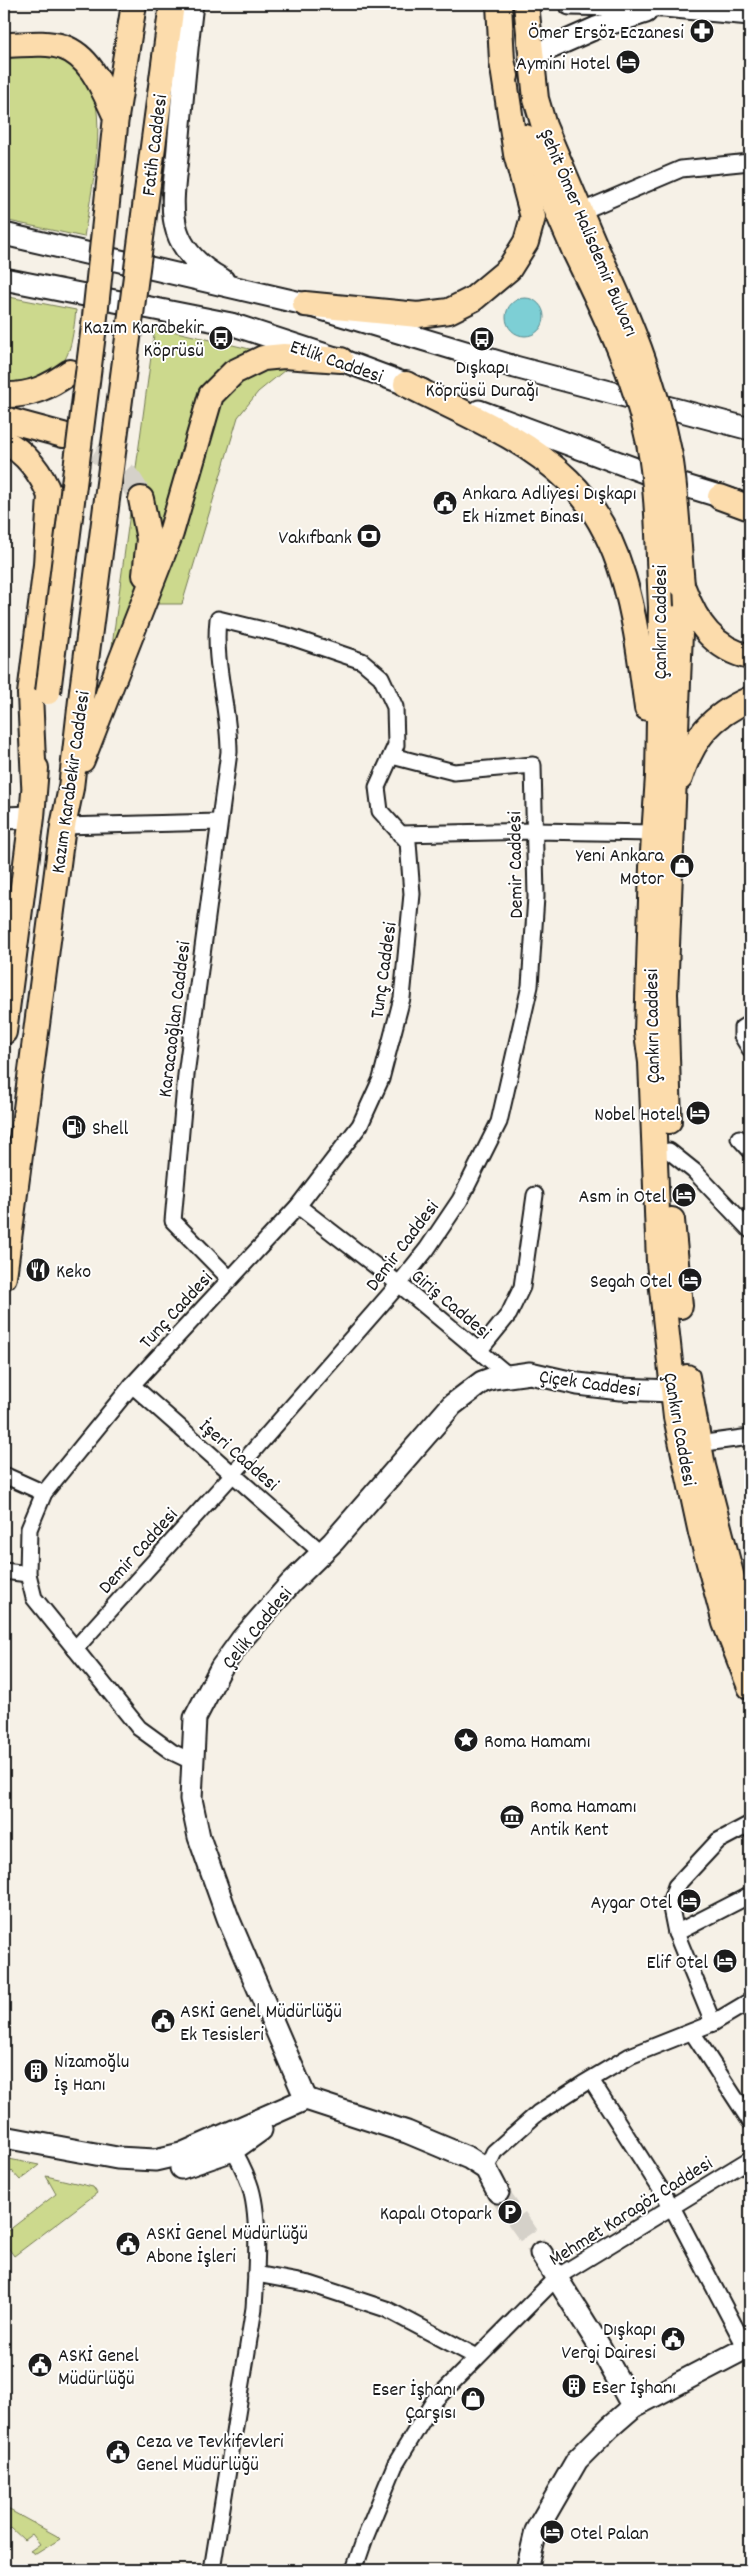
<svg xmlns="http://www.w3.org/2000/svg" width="754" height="2574" font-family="Dekko,sans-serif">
<rect width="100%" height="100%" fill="#f6f1e7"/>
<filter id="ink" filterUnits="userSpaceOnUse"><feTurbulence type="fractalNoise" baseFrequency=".02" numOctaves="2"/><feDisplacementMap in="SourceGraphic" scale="10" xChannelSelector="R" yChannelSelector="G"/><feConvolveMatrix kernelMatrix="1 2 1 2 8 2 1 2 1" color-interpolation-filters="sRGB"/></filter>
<g filter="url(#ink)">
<g fill="#ccd98d" stroke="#747a54">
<path d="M40,54C54,58 71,62 82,73C113,103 90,196 84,237L4,220V58Z"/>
<path d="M4,296L76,310C70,366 64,379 4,382Z"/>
<polygon points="155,327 254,350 235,362 159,536 159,524 152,494 133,503 140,541 139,579 110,661"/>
<polygon points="284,367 285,370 258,392 238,417 182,604 151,604 220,402 228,390 256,370"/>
<polygon points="4,2158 39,2165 20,2180 12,2171 4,2178"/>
<polygon points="46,2176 93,2187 97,2193 14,2256 4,2242 4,2234 56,2194"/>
<polygon points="4,2507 57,2536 60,2539 36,2554 30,2551 40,2544 32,2534 24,2540 11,2528 4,2533"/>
</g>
<circle fill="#7dcfd5" stroke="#56878b" cx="525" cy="317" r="19"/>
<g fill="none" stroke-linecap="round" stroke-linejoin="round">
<polyline stroke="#d5d1c9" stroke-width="21" stroke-dasharray="21 11" stroke-linecap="butt" points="498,2192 541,2253"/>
<path stroke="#d5d1c9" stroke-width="24" stroke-dasharray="24 12" stroke-linecap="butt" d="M63,435C97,448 125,465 141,499"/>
<defs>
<g id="street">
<polyline points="580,212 681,169 750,162"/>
<polyline points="63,826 219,822"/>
<polyline points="400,834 534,831 654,833"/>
<polyline points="750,1023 742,1028 742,1036 750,1049"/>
<polyline points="739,1138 750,1150"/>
<polyline points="669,1151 694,1171 750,1230"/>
<polyline points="298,1206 399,1284 509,1376"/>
<polyline points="479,1351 509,1314 522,1287 535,1195"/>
<polyline points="132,1385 322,1553"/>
<polyline points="698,1444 750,1437"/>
<polyline points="4,1475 44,1493"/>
<polyline points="4,1571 28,1574"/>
<polyline points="75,1649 233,1474 399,1284 427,1249 460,1200 499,1122 530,986 536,897 533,765 454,772 392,756"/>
<path d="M191,1761L172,1752L139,1728L34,1598L28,1574L29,1529L44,1493L132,1385L298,1206L360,1125L381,1079L402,998L412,894L408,842L380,811L377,787L396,745L395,707L381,677L362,661L288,636L218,619C213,666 229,705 229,752L186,1075L173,1221L230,1279"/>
<polyline points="676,1933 750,1895"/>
<polyline points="713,2023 676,1933 670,1903 676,1886 718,1841 750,1824"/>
<polyline points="692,2032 750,2121"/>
<polyline points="591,2080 672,2207 746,2348"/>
<polyline points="486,2169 494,2152 538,2113 583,2084 630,2056 713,2023 750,2001"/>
<polyline points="256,2274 310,2284 386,2309 477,2357"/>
<path d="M212,2570L254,2308C256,2274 261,2215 249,2183C244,2169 236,2154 228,2141"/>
<polyline points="354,2570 365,2538 395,2465 434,2401 557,2277 750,2159"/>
</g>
<g id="secondary">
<path d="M192,4C186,52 182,100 178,148C176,174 169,206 177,231C184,253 203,269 223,280"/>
<polyline points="570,4 664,6 750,14"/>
<polyline points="530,57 596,28 646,12"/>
<polyline points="4,234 305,304 515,367 750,429"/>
<polyline points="4,279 231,324 341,360 422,390"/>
<polyline points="479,411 660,478 735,501"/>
<polyline points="4,818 32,817"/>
<polyline points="306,2099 228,1918 199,1837 191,1799 195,1718 221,1668 242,1639 291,1583 333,1542 452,1405 482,1382 493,1378 530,1373 578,1384 620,1389 672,1391"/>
<polyline points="4,2137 117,2158 155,2160 181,2154 306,2099 407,2132 469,2158 486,2169 498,2192"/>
<polyline points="181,2168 233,2150 261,2130"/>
<polyline points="541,2253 600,2347 633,2407"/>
<polyline points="527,2570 536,2531 577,2460 610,2427 633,2407 750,2346"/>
</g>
<g id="primary">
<polyline points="499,4 502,61 506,76"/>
<polyline points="526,4 536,99 544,126 595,246"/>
<path d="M4,45C23,45 44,41 63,47C92,57 104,92 116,117"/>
<polyline points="525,137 575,252"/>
<polyline points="148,184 172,4"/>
<polyline points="108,193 116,117 134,4"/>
<polyline points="305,304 418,315 449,311 473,299 509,269 526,242 533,217 516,154 502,61"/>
<path d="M406,384C460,412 523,436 568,480C628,538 636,629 647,708"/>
<path d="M4,395C30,396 49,387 70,372"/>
<polyline points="4,419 63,435"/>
<path d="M4,442C25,451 42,474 50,496L46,565L30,694L34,783"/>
<polyline points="720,497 750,508"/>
<polyline points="141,499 149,539 145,575"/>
<path d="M684,590C696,623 714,649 750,657"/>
<polyline points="661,607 658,776 652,867 647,1033 651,1062 659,1262 676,1417 701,1533 725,1623 750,1687"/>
<polyline points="82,760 171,533 211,395 234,372 263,358 284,356 341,360"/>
<path d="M680,778C693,738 711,716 750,699"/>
<polyline points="4,1032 32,817 36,768"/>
<polyline points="669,1121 665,994 682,585"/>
<polyline points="672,1220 680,1306"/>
<polyline points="4,1277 63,826 71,788 82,691"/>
<polyline points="687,1377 703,1466 750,1647"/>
</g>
</defs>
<use href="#street" stroke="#1c1c1c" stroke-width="19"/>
<use href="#secondary" stroke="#1c1c1c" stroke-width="25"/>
<use href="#primary" stroke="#1c1c1c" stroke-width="28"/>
<use href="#street" stroke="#fff" stroke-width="15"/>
<use href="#secondary" stroke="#fff" stroke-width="21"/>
<use href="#primary" stroke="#fcdcac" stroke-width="24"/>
<defs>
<g id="primary-bridge">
<path d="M595,246C628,316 655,380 670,456C677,498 678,543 682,585"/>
<path d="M575,252C605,314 635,375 649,443C659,496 658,553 661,607"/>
<polyline points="82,691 148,184"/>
<polyline points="48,692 94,326 108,193"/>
</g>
</defs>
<use href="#primary-bridge" stroke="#1c1c1c" stroke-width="28" stroke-linecap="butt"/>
<use href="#primary-bridge" stroke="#fcdcac" stroke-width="24"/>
</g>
</g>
<defs>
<symbol id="pharmacy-disc" viewBox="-11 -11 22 22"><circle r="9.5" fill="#1c1c1c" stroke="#fff"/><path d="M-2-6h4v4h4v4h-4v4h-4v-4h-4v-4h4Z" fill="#fff"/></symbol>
<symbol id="hotel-disc" viewBox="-11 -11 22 22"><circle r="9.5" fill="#1c1c1c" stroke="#fff"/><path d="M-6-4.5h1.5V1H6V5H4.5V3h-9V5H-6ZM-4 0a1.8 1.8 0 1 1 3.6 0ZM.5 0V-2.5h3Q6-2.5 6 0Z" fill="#fff"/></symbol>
<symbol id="bus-disc" viewBox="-11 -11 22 22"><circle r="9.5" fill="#1c1c1c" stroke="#fff"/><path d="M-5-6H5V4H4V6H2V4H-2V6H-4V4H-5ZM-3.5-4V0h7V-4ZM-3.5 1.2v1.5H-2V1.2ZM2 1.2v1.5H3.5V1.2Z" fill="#fff"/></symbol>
<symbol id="civic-disc" viewBox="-11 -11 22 22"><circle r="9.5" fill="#1c1c1c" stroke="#fff"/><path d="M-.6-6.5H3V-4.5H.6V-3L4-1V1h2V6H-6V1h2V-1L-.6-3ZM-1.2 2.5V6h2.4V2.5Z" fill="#fff"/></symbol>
<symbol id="bank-disc" viewBox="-11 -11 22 22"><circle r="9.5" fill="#1c1c1c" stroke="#fff"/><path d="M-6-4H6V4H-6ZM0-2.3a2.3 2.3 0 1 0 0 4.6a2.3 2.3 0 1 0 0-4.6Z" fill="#fff"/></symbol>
<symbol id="shop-disc" viewBox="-11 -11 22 22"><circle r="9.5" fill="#1c1c1c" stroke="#fff"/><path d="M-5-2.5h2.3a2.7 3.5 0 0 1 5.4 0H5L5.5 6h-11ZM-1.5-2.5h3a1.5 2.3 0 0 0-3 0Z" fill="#fff"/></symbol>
<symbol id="fuel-disc" viewBox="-11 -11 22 22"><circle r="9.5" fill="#1c1c1c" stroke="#fff"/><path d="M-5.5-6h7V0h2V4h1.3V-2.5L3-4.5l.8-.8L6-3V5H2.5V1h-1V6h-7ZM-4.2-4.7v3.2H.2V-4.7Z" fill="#fff"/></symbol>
<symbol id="restaurant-disc" viewBox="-11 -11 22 22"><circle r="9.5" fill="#1c1c1c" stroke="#fff"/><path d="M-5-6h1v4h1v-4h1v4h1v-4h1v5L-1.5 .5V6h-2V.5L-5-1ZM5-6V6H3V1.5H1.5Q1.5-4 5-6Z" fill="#fff"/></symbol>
<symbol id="sight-disc" viewBox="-11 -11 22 22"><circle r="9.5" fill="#1c1c1c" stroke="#fff"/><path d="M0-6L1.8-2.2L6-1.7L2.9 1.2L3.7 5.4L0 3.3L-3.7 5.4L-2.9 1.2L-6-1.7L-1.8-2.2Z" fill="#fff"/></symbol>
<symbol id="museum-disc" viewBox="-11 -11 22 22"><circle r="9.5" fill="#1c1c1c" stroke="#fff"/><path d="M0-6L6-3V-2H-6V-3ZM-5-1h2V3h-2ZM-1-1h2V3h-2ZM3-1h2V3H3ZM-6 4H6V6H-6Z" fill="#fff"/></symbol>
<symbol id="building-disc" viewBox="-11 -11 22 22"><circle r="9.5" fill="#1c1c1c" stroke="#fff"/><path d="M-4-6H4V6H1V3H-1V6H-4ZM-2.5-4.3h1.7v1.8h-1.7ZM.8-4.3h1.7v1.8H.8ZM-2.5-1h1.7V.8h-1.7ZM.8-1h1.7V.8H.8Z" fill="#fff"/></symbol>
<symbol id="parking-disc" viewBox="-11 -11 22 22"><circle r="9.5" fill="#1c1c1c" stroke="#fff"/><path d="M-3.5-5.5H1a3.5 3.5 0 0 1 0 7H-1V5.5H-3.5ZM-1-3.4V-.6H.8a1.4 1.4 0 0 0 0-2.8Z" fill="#fff"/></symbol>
</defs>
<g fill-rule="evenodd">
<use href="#pharmacy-disc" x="688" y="17" width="28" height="28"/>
<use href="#hotel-disc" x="614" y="48" width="28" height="28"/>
<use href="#bus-disc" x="207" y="324" width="28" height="28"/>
<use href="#bus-disc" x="468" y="325" width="28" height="28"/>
<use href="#civic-disc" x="431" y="489" width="28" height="28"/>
<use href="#bank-disc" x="355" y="522" width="28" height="28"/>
<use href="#shop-disc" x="668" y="852" width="28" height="28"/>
<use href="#hotel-disc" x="684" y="1099" width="28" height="28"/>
<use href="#fuel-disc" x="60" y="1113" width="28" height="28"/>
<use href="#hotel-disc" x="670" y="1181" width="28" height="28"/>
<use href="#restaurant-disc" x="24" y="1256" width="28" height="28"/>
<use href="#hotel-disc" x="676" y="1266" width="28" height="28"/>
<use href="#sight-disc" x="452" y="1726" width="28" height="28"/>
<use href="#museum-disc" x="498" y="1803" width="28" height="28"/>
<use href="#hotel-disc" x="675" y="1887" width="28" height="28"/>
<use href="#hotel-disc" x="711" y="1947" width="28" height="28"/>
<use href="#civic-disc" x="149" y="2007" width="28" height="28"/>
<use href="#building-disc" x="22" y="2057" width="28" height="28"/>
<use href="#parking-disc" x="496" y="2198" width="28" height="28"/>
<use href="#civic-disc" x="114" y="2230" width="28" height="28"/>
<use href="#civic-disc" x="659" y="2325" width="28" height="28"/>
<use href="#civic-disc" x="26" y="2351" width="28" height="28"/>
<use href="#building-disc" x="560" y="2372" width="28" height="28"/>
<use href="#shop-disc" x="459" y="2385" width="28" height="28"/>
<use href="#civic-disc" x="104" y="2438" width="28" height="28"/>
<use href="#hotel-disc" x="538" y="2518" width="28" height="28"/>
</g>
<g text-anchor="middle" stroke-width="4" stroke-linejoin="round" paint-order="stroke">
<g font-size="20" fill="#1c1c1c" stroke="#fff" text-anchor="end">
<text x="684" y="38">Ömer Ersöz Eczanesi</text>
<text x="610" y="69">Aymini Hotel</text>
<text x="204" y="333">Kazım Karabekir<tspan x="204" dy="23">Köprüsü</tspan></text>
<text x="482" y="373" text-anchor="middle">Dışkapı<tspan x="482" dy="23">Köprüsü Durağı</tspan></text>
<text x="462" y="499" text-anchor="start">Ankara Adliyesi Dışkapı<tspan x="462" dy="23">Ek Hizmet Binası</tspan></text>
<text x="352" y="543">Vakıfbank</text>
<text x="664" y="861">Yeni Ankara<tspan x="664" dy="23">Motor</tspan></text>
<text x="680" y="1120">Nobel Hotel</text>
<text x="92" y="1134" text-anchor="start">Shell</text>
<text x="666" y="1202">Asm in Otel</text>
<text x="56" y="1277" text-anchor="start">Keko</text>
<text x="672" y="1287">Segah Otel</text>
<text x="484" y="1747" text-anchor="start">Roma Hamamı</text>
<text x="530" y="1812" text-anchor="start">Roma Hamamı<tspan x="530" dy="23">Antik Kent</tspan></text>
<text x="672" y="1908">Aygar Otel</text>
<text x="708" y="1968">Elif Otel</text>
<text x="180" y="2017" text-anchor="start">ASKİ Genel Müdürlüğü<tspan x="180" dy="23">Ek Tesisleri</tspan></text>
<text x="54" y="2067" text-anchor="start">Nizamoğlu<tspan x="54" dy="23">İş Hanı</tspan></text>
<text x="492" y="2219">Kapalı Otopark</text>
<text x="146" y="2239" text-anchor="start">ASKİ Genel Müdürlüğü<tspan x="146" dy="23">Abone İşleri</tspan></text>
<text x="656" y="2335">Dışkapı<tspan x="656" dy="23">Vergi Dairesi</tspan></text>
<text x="58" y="2361" text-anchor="start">ASKİ Genel<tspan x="58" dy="23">Müdürlüğü</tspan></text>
<text x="592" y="2393" text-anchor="start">Eser İşhanı</text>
<text x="456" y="2395">Eser İşhanı<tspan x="456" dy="23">Çarşısı</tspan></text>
<text x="136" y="2447" text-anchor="start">Ceza ve Tevkifevleri<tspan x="136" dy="23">Genel Müdürlüğü</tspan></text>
<text x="570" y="2539" text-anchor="start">Otel Palan</text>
</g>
<g font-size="20" fill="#1c1c1c" stroke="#fff">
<text transform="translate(153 145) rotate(-83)" y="7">Fatih Caddesi</text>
<text transform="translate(590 232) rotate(67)" y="7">Şehit Ömer Halisdemir Bulvarı</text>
<text transform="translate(337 360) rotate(19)" y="7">Etlik Caddesi</text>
<text transform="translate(659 622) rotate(-90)" y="7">Çankırı Caddesi</text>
<text transform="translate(69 782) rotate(-82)" y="7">Kazım Karabekir Caddesi</text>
<text transform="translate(514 865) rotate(-91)" y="7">Demir Caddesi</text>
<text transform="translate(382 970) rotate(-82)" y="7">Tunç Caddesi</text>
<text transform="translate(173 1019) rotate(-83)" y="7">Karacaoğlan Caddesi</text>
<text transform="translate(651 1026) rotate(-91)" y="7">Çankırı Caddesi</text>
<text transform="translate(401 1245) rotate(-53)" y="7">Demir Caddesi</text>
<text transform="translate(452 1303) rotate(40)" y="7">Giriş Caddesi</text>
<text transform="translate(175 1309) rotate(-47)" y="7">Tunç Caddesi</text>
<text transform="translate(590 1382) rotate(8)" y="7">Çiçek Caddesi</text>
<text transform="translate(681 1429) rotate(80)" y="7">Çankırı Caddesi</text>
<text transform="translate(240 1454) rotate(41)" y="7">İşeri Caddesi</text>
<text transform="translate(137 1550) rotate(-48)" y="7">Demir Caddesi</text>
<text transform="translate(256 1627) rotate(-51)" y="7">Çelik Caddesi</text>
<text transform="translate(630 2210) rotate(-32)" y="7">Mehmet Karagöz Caddesi</text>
</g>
</g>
<rect width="754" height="2574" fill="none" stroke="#fff" stroke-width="20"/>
<rect x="10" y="10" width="734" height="2554" fill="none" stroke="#1c1c1c" stroke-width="2" filter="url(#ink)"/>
</svg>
